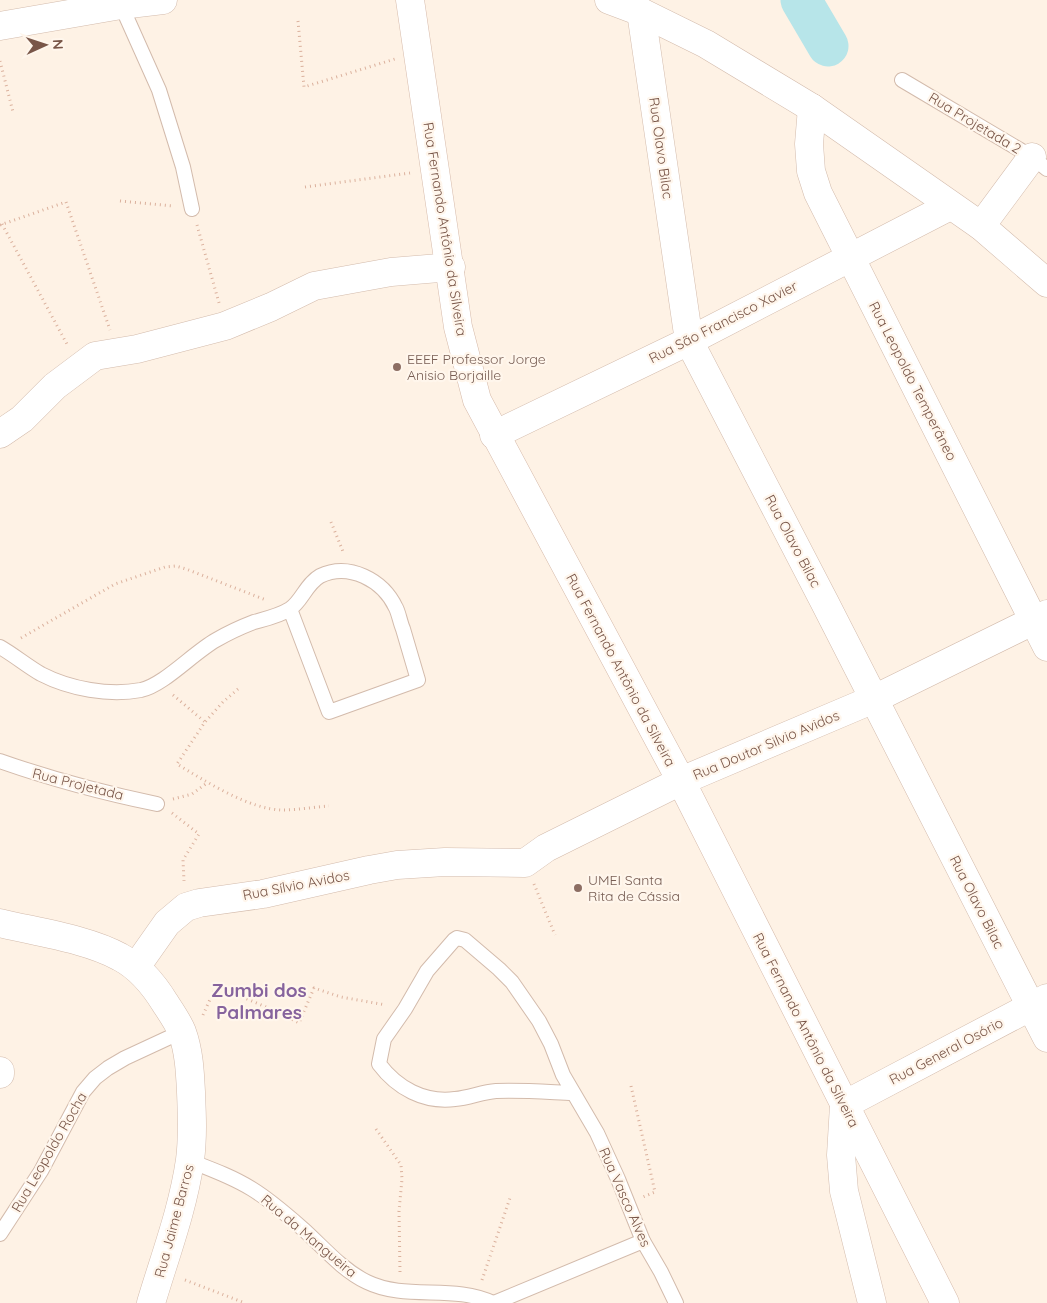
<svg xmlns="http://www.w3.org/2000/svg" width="1047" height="1303" font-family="Quicksand,sans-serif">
<rect width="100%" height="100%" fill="#fef2e5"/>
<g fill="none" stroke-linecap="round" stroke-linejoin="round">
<polyline stroke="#b7e5e9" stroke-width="41" points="801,0 828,46"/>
<defs>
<g id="lane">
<polyline points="121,5 159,90 183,167 192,209"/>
<polyline points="902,80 1032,157 1047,169"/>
<path d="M0,647C14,655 27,666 41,674C70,689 109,696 141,690C164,685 193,653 216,640C228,633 241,627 254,622C265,619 279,616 290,609C302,601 306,584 320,576C349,562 383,580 396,608C399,614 400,622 403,629C408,646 413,663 418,680L329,712L290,609"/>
<path d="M0,761C51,779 104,793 157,804"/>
<path d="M573,1093C548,1092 522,1090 496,1091C482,1092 469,1098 455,1099C424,1103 397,1088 379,1064L384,1039L405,1009L427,971L454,940L457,938L465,940L499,969L512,982L539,1021L551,1044L563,1075L597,1133L618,1179L643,1241L661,1272L676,1303"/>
<path d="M190,1161C211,1169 233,1177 252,1189C270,1200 287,1215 303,1229C323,1247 342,1270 367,1282C406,1301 454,1284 493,1303"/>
<polyline points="0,1234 41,1171 83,1092 95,1078 108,1068 125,1058 181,1032"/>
<polyline points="494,1303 643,1241"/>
</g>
<g id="street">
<polyline points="609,0 641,12 706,44 812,108 981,226 1047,283"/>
<polyline points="641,12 689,341 825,603 1047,1038"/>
<polyline points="0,26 121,5 163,0"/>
<polyline points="812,108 809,144 811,171 818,193 1047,647"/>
<polyline points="981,226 1032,157"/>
<polyline points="0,434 22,419 55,386 95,356 137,349 225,326 271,307 314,286 391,272 451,267"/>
<polyline points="494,435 689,341 950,206"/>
<path d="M0,923C37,932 88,939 120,957C139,967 154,985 165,1003C171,1012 178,1022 182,1032C189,1051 190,1072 191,1092C192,1115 193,1138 190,1160C183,1209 165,1256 151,1303"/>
<polyline points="136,967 167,923 186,907 199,903 263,894 369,870 397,865 445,862 525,863 546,848 681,781 874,699 1047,614"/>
<polyline points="0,1071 0,1074"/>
<polyline points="872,1303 844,1191 841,1155 844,1105 1047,998"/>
</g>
<polyline id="secondary" points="410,0 458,327 477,400 681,781 945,1303"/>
</defs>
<use href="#lane" stroke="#d3bbac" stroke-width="16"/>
<use href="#street" stroke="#d3bbac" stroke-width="29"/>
<use href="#secondary" stroke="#d6baaa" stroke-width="29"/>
<g stroke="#dbb19d" stroke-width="3" stroke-dasharray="1 4" stroke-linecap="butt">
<polyline points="298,21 304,87 395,59"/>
<polyline points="0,61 13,112"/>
<polyline points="305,187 410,173"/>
<polyline points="120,201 173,206"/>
<polyline points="2,224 68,346"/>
<polyline points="0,225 66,202 110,330"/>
<polyline points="197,225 219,303"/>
<polyline points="331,522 344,554"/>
<polyline points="21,638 115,584 165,567 176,566 186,569 266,600"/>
<path d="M238,689L223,702L205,722L177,764C205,781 250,810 283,810C298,810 314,807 329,806"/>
<polyline points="173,695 205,722"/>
<polyline points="173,799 192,794 207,783"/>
<polyline points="172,813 199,834 183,860 184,881"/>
<polyline points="534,884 555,935"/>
<polyline points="203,1015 216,986 278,1012 299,1023 314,988 341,997 386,1005"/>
<polyline points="631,1086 655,1192 643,1197"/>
<polyline points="376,1129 401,1165 402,1179 399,1211 400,1273"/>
<polyline points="185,1280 245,1303"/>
<polyline points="482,1280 510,1198"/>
</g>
<use href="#lane" stroke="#fff" stroke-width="14"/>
<use href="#street" stroke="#fff" stroke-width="28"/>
<use href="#secondary" stroke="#fff" stroke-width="28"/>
</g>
<g fill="#8d6e63" stroke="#fff6ec" stroke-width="2">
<circle cx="397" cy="367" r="5"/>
<circle cx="578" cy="888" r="5"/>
</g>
<g text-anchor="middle" stroke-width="4.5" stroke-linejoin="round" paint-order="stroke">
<g font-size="14" fill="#795648" stroke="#fff6ec">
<text transform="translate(975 123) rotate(31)" y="5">Rua Projetada 2</text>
<text transform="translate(661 148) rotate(82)" y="5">Rua Olavo Bilac</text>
<text transform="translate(445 229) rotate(81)" y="5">Rua Fernando Antônio da Silveira</text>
<text transform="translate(723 322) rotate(-27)" y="5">Rua São Francisco Xavier</text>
<text transform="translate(913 381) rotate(63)" y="5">Rua Leopoldo Temperâneo</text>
<text transform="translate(793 541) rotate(62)" y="5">Rua Olavo Bilac</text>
<text transform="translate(621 670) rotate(62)" y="5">Rua Fernando Antônio da Silveira</text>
<text transform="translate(766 745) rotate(-23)" y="5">Rua Doutor Silvio Avidos</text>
<text transform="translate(78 784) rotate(14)" y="5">Rua Projetada</text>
<text transform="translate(296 885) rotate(-11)" y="5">Rua Sílvio Avidos</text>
<text transform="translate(977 902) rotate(63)" y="5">Rua Olavo Bilac</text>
<text transform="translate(806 1030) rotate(63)" y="5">Rua Fernando Antônio da Silveira</text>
<text transform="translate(946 1051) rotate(-28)" y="5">Rua General Osório</text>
<text transform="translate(49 1152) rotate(-60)" y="5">Rua Leopoldo Rocha</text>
<text transform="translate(625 1197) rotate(66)" y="5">Rua Vasco Alves</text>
<text transform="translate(174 1221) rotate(-75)" y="5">Rua Jaime Barros</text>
<text transform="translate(309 1236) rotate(40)" y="5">Rua da Mangueira</text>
</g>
<g font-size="14" fill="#785e54" stroke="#fff6ec" text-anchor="start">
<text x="407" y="364">EEEF Professor Jorge<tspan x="407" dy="16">Anisio Borjaille</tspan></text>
<text x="588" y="885">UMEI Santa<tspan x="588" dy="16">Rita de Cássia</tspan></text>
</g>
<g font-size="19" font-weight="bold" fill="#86639d" stroke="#fff6ec">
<text x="259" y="997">Zumbi dos<tspan x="259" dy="22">Palmares</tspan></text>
</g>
</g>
<g transform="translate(45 45) rotate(87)" stroke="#fff6ec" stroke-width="4" paint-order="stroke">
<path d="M0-4L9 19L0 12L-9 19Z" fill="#795648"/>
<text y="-8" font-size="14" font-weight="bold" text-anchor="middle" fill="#795648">N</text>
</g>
</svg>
